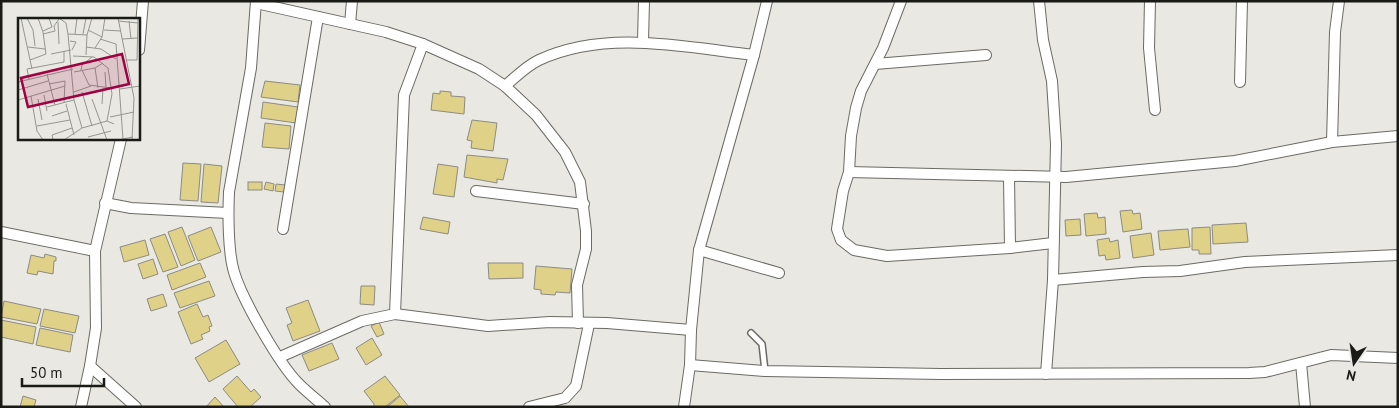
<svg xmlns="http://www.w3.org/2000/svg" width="1399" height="408" font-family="'PT Sans',sans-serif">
<rect width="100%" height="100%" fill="#e9e8e2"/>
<g fill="#dfd187" stroke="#8c8b84">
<polygon points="265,81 300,85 298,102 261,97"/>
<polygon points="440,91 451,92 451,96 465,97 464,114 431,110 433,93 440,94"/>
<polygon points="263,102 298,107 296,123 261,118"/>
<polygon points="472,120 497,123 493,151 471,148 472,141 467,140"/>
<polygon points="265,123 291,126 289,149 262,147"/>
<polygon points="467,155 508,159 503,180 497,179 497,183 464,177"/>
<polygon points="183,163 201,164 198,201 180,200"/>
<polygon points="204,164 222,166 218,203 201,202"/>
<polygon points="438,164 458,167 454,197 433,194"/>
<rect x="248" y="182" width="14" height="8"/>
<polygon points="266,182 274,184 273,191 264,189"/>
<polygon points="276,184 285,185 284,192 275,191"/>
<polygon points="1132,210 1133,214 1140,213 1142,229 1123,232 1120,211"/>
<polygon points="1097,213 1098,218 1105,217 1106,234 1086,236 1084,214"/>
<polygon points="423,217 450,222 448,234 420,229"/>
<polygon points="1080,219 1081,235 1066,236 1065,220"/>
<polygon points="1246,223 1248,242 1213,244 1212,225"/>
<polygon points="182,227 195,260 181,266 168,232"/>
<polygon points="211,227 221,252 198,261 188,236"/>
<polygon points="1210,227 1211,254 1199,254 1199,250 1192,250 1192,228"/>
<polygon points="1188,229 1190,247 1160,250 1158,231"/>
<polygon points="1151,233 1154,255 1133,258 1130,236"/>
<polygon points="165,234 178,267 163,272 150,239"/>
<polygon points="1109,238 1110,242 1118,240 1120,258 1106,260 1105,255 1099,256 1097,240"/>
<polygon points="145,240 149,255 124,262 120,247"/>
<polygon points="45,254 56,257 56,261 54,261 53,274 38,271 37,275 27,273 31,255 44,258"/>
<polygon points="153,259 158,274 143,279 138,264"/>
<polygon points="200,263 206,277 172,290 167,275"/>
<polygon points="488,263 523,263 523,278 489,279"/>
<polygon points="536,266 572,269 570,293 556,292 555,295 541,294 541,290 534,289"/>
<polygon points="209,281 215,296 180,308 174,293"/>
<polygon points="361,286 375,286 374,305 360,304"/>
<polygon points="163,294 167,306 151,311 147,299"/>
<polygon points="308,300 320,331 293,341 287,325 292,323 286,308"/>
<polygon points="4,301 41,309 37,324 1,317"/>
<polygon points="197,304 203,317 208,315 212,326 209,327 210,331 201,335 203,339 191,344 178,312"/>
<polygon points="44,309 79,316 75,333 40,326"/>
<polygon points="1,320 36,327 33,344 1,337"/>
<polygon points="379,322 384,334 377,337 371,326"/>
<polygon points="40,328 73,335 70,352 36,345"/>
<polygon points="372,338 382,355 366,365 356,348"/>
<polygon points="226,340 240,364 209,382 195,358"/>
<polygon points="332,343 339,359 309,371 302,355"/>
<polygon points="237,376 251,392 254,389 261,397 250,407 238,407 223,389"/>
<polygon points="385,376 400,395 385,407 374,407 374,404 364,391"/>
<polygon points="23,396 36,400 34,407 20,407"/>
<polygon points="400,396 409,407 387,407"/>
<polygon points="215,397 224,407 206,407"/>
</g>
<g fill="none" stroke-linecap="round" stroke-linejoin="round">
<defs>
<polyline id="service" points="751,333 762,344 765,371"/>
<g id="minor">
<path d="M256,1L251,68L229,192C228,214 228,252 234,272C242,299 279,364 299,384C307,392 316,399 325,407"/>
<polyline points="901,1 883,48 861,91 856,108 851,136 849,172 843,191 837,229 841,240 854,250 887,256 1010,248 1053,243"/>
<polyline points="1039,1 1043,40 1052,81 1056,144 1053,280 1046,374"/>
<polyline points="1150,1 1149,48 1155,110"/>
<polyline points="256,3 386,32 423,44 479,69 505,86 536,115 565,152 580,182 586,231 586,249 577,285 578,323"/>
<polyline points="350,24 352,1"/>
<polyline points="643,41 644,1"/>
<polyline points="139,50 143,1"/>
<polyline points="875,64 986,55"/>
<polyline points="1240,82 1242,1"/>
<path d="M505,86C516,77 526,66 539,60C606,29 684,47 754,55"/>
<polyline points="1332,142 1335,32 1339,1"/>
<polyline points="849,172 1066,177 1235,161 1332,142 1398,136"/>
<polyline points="1009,176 1010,248"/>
<polyline points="476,191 584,204"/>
<polyline points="105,203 131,208 228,213"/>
<polyline points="283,229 318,17"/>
<polyline points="1,232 95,251"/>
<polyline points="699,250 779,273"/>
<polyline points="1053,280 1143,272 1180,271 1245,262 1398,255"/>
<polyline points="395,314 404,95 423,44"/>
<polyline points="280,357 362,321 395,314 488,326 550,322 607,323 691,330"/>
<polyline points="1301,363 1305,407"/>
<polyline points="690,365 765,371 941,374 1249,373 1265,372 1331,355 1398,358"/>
<polyline points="90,366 136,407"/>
<polyline points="81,407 90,366 96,328 95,251 121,139"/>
<polyline points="529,407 565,398 576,386 589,324"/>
<polyline points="684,407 690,365 691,330 699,250 754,55 767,1"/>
</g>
</defs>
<use href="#service" stroke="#6b6a64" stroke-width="8"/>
<use href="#minor" stroke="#6b6a64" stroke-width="12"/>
<use href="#service" stroke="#fff" stroke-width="5"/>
<use href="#minor" stroke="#fff" stroke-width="10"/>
</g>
<g transform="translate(18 18)">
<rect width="122" height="122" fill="#e9e8e2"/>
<path fill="none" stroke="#969691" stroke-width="1" d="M3,0L14,51M9,0L15,12L17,28M41,0L48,5L50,16L69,17M100,0L116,80L114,122M100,3L120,5M111,3L113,21M40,4L41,26M70,12L84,19M86,12L103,13M25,13L34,9L31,0M25,16L37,13L36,8L41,1M50,16L56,82L64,110M57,16L59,0M65,16L68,0M82,21L98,26L105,121M104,21L120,20M52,23L58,24L54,32M10,29L27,31M68,29L83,31L98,41M77,30L84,19L87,0M33,36L53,32M68,37L69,17L74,0M55,38L76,39L90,50L94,76L89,103M12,42L28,36L25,14L20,0M108,42H119L120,0M77,50L80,70M63,52L64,47L74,39M64,52L71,67L93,70M56,54L77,50L85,45M87,54L88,70M29,56L37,87M11,61L9,51L46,44V33M0,64L55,51M31,66L47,63L46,85M102,71L122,68M0,72L30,63M56,74L73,68M64,74L74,108M26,77L29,93M13,78L19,113L25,122M20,81L24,102M74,81L89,122M0,82L47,68M48,86L56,117M84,86L85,70M29,89L56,82M34,98L49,93M92,99L116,94M19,108L52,102M70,119L93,113M35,122L34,117L54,110M46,122L64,110L89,103L96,106M100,122L115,119"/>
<path fill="#9f0143" fill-opacity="0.15" stroke="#9f0143" stroke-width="2.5" d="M104,36L111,66L10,89L3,60Z"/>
<rect width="122" height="122" fill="none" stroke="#1a1a17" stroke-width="2.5"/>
</g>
<rect width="1399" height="408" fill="none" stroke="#1a1a17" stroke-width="5"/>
<g transform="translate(1354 363) rotate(193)" stroke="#e9e8e2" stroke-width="4" paint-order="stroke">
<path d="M0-4L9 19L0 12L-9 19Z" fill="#1a1a17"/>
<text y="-8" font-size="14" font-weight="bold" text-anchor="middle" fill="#1a1a17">N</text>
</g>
<path d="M22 378v8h82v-8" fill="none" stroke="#1a1a17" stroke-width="2.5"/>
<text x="30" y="378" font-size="15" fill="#1a1a17" stroke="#e9e8e2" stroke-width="4" paint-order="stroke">50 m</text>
</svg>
